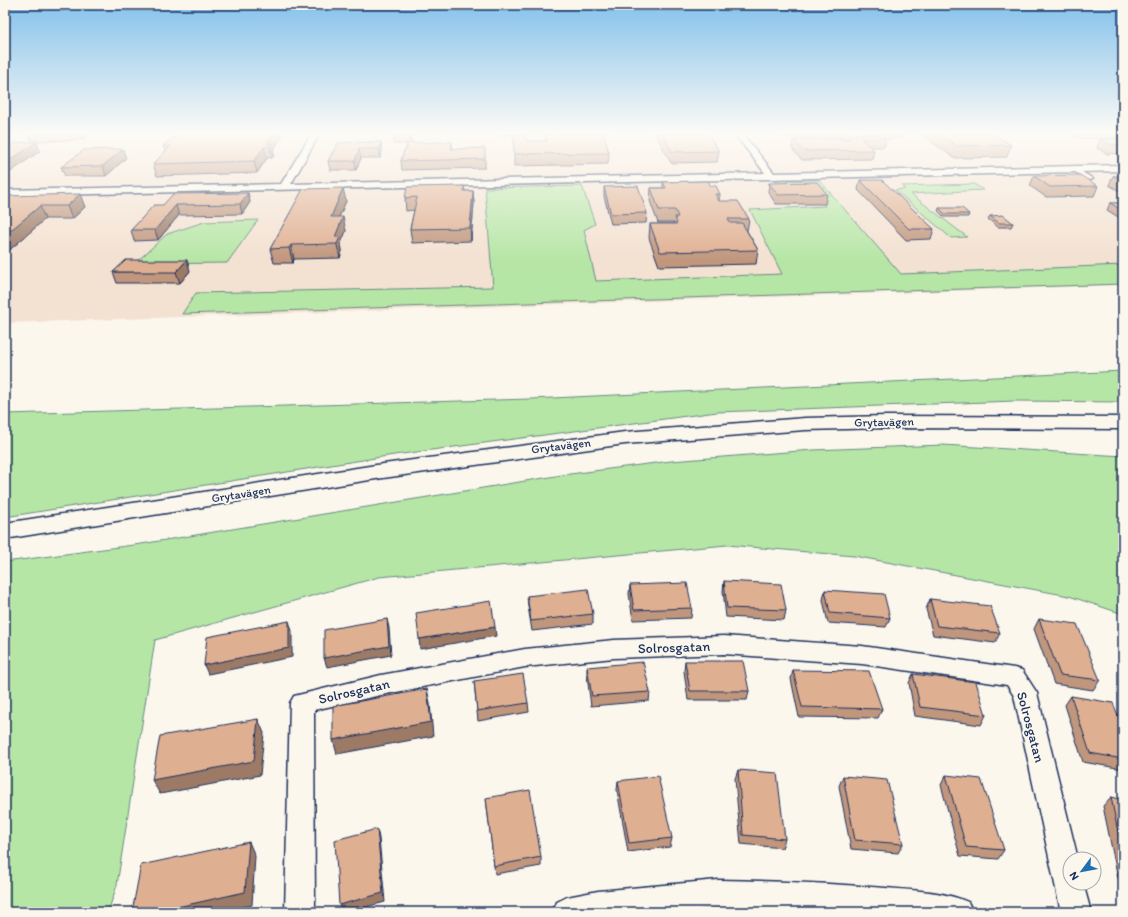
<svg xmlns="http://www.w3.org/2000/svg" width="1128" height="917" font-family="Itim,sans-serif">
<rect width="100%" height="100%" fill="#fbf7ec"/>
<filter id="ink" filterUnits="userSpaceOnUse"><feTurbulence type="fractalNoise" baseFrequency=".025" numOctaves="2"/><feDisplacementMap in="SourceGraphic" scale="8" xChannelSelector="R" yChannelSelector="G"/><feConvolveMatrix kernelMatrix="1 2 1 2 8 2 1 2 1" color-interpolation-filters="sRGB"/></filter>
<g filter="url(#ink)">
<polygon fill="#f3e1d1" points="5,133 1123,133 1123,285 5,323"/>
<g fill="#b6e6a6" stroke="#688a82">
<polygon points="819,180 901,274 1123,265 1123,284 182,314 196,293 493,287 485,188 582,186 595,224 584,230 596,281 782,274 750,210 825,206 814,191 784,192 775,181"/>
<polygon points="974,184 983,190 911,194 967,237 951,238 895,190 905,189 901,186"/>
<polygon points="258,220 227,263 134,264 167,234 204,222"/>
<polygon points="1123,371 1123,402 1014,401 717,412 394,455 5,517 5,414 531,399"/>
<polygon points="943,445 1123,456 1123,614 1069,596 854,556 727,545 379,577 155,640 117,885 108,912 5,912 5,562 141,544 562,475 671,461 813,450"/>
</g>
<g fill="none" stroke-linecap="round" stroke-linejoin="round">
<defs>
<polygon id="service" points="1072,168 1076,168 1093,179 1088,180 1072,170"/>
<g id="minor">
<polygon points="312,133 320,133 291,184 765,173 734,133 742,133 774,173 1123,165 1123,171 5,196 5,190 281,184"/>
<polygon points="724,636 862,646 1014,668 1022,670 1037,693 1078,859 1070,859 1070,883 1083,883 1091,912 1061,912 1014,696 1007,685 862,664 724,654 614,658 525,667 381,695 314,710 315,912 285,912 290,703 294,696 381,675 525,649 614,640"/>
<path d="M718,880C774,881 829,883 885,888C912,890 943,891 968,902L973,912H829L718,908L679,912H552L557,902L567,897L598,891Z"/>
</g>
<polygon id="tertiary" points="887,416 1123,417 1123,429 887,428 805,430 625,444 376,479 5,539 5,523 376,465 625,432 805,418"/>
</defs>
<use href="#service" stroke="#1b2f5e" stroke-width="3"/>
<use href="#minor" stroke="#1b2f5e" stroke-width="3"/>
<use href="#tertiary" stroke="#1b2f5e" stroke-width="3"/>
<use href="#service" fill="#fbf7ec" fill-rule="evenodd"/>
<use href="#minor" fill="#fbf7ec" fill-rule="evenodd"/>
<use href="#tertiary" fill="#fbf7ec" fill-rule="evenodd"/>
</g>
<g fill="#c0967d" stroke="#1b2f5e">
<polygon points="28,133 91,133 82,140 31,141"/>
<polygon points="394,133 413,133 410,143 452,142 453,149 485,157 485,168 402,170 401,161 406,150 407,144 394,144 393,136"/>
<polygon points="499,133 607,133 603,133 609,153 608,164 514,166 514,135 526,141 546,141 546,134 500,135"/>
<polygon points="655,133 707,133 719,151 717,162 671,163"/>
<polygon points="780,133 904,133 903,138 886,139 884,147 871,147 874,150 872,159 802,160 792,149 793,140 846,139 843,137 784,138"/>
<polygon points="920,133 991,133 1011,145 1007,157 954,158"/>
<polygon points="1068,133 1123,133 1123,138 1078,138"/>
<polygon points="282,137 273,150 274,155 272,158 267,158 257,173 157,176 153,164 165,152 163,146"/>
<polygon points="1100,139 1123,139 1123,153 1107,154 1097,148"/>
<polygon points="381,142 382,151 380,158 361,158 356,170 330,170 328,161 338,143"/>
<polygon points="126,158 106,176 65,176 61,167"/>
<polygon points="1034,176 1098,186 1094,196 1046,197 1030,186"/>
<polygon points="1113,176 1123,176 1123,193 1109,185"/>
<polygon points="860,180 934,229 931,239 906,240 858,190"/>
<polygon points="663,182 711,186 720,194 719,201 749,219 747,231 758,250 756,264 659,266 649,238 650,224 674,224 674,223 658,223 650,201 651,188 663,188"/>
<polygon points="769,183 827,194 825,204 776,204 768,192"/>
<polygon points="464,186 465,191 473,191 474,203 471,241 412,243 410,229 414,210 406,211 405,198"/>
<polygon points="604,187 647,213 646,223 611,224 604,196"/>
<polygon points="248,193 250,202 242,214 179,215 158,240 134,241 131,230 163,205"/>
<polygon points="5,196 85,207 72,219 45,219 5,254"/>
<polygon points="346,201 339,217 346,231 341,243 342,251 340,258 294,259 293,263 274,263 270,249"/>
<polygon points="1110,203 1123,203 1123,220 1107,210"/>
<polygon points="939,208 969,214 968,217 944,217 938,211"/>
<polygon points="990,216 1013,223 1011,227 998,227 988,219"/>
<polygon points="190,271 180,283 117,283 113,272"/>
<polygon points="724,581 786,610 784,620 726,617 723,591"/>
<polygon points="630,585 692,608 691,618 633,620 629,594"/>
<polygon points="825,590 890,618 886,627 828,623 823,600"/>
<polygon points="527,596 593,614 593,624 532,631 528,606"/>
<polygon points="930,599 1000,633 995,643 933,635 926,609"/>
<polygon points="1039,619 1100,680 1093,690 1054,684 1034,629"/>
<polygon points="685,661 749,691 747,700 688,700 684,671"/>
<polygon points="587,667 650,692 649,701 591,706 587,676"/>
<polygon points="793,670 882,709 878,718 799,717 791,679"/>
<polygon points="913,674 986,715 981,725 915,716 909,683"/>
<polygon points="474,681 528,703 529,712 478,721"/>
<polygon points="1071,696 1123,728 1123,769 1083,762 1065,705"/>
<polygon points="738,770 785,839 782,848 741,844 735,779"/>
<polygon points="946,775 1004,850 998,859 960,856 941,785"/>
<polygon points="843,776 903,844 898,853 851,849 839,786"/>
<polygon points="618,781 672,838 670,847 628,852 617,790"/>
<polygon points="1111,797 1123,800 1123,880 1118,878 1103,806"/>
<polygon points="486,798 541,857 541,866 495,874"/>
</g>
<g fill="#9c7a66" stroke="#1b2f5e">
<polygon points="79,133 91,133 82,140"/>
<polygon points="274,133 281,133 282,137 273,150 274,155 272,158 270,147 267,144"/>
<polygon points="410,133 413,133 410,144 409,135"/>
<polygon points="37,142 40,151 5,176 5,164"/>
<polygon points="381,142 382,151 380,158 379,149"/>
<polygon points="264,147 267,158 257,173 254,161"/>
<polygon points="123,149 126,158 106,176 103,166"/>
<polygon points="359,149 361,158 356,170 355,161"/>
<polygon points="343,188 346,201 333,231 331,217"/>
<polygon points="473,191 474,203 471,241 470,228"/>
<polygon points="248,193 250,202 242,214 240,204"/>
<polygon points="80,194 85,207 72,219 67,206"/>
<polygon points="176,205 179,215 158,240 155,230"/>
<polygon points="40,206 45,219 5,254 5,235"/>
<polygon points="343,217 346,231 341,243 342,251 340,258 335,237"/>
<polygon points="291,245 294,259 293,263 289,248"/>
<polygon points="187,260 190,271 180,283 176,272"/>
<polygon points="387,619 389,628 391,655 327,667 324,658"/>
<polygon points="289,621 292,631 292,657 208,674 204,665"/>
<polygon points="495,627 496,636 420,649 419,639"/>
<polygon points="427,689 430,703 433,736 337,754 333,740"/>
<polygon points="258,719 264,733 260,775 160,794 152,780"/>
<polygon points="377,829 379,838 385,902 347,912 342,912 339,905"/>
<polygon points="249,842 255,856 252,905 221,912 155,912"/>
</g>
<g fill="#dfaf91" stroke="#1b2f5e">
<polygon points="184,133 274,133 267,144 272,144 270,147 264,147 254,161 153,164 171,146 163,146 172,138 179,138"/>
<polygon points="394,133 410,133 409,135 393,136"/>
<polygon points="546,133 603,133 609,153 514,154 514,135 525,135 526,141 547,141"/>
<polygon points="662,133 707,133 719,151 672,152"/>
<polygon points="938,133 991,133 1011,145 957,146"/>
<polygon points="848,135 881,135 886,138 861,139 874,150 804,151 793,140 852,139"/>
<polygon points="1100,139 1123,139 1123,145 1111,145"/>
<polygon points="37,142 5,164 5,149 14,143"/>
<polygon points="381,142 379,149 359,149 355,161 328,161 338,143"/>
<polygon points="452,142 451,149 485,148 485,159 401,161 404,150 406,150 408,143"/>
<polygon points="123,149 103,166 61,167 84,150"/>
<polygon points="1080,175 1098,186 1050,187 1034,176"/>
<polygon points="1113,176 1123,176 1123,181"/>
<polygon points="860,180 882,180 934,229 909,229"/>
<polygon points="708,181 711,186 716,186 720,194 715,194 719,201 738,201 749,219 728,219 730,223 742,223 758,250 660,252 650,224 677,224 675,217 678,217 675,210 659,210 651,188 666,188 663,182"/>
<polygon points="817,182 827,194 778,195 769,183"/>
<polygon points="464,186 464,191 473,191 470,228 410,229 417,197 405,198 407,187"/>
<polygon points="638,186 647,213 611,214 604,187"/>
<polygon points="343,188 331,217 343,217 335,237 340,237 337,244 291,245 289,248 270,249 303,189"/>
<polygon points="248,193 240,204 176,205 155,230 131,230 154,205 163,205 173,194"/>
<polygon points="80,194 67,206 40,206 5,235 5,196"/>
<polygon points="1110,203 1123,203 1123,211"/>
<polygon points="939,208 962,208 969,214 945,214"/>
<polygon points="1003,215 1013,223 999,223 990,216"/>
<polygon points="126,260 187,260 176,272 113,272"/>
<polygon points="724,581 781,584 786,610 727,608"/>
<polygon points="687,583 692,608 634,610 630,585"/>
<polygon points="588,589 593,614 531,621 527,596"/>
<polygon points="825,590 884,594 890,618 830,613"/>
<polygon points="930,599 990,606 1000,633 937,626"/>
<polygon points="491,601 495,627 419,639 416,613"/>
<polygon points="387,619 389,646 324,658 324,630"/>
<polygon points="1039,619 1077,624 1100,680 1060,675"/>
<polygon points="289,621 289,648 204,665 207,637"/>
<polygon points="685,661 743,661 749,691 690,691"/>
<polygon points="643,662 650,692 592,696 587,667"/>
<polygon points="793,670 869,671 882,709 802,707"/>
<polygon points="523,674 528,703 477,711 474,681"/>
<polygon points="913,674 976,682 986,715 920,707"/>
<polygon points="427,689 431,722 333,740 333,706"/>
<polygon points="1071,696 1113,703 1123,728 1123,759 1090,753"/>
<polygon points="258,719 254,761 152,780 160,736"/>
<polygon points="738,770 777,773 785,839 743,835"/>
<polygon points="946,775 981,779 1004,850 966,847"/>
<polygon points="658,776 672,838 629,843 618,781"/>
<polygon points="843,776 887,780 903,844 855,840"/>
<polygon points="530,790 541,857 494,866 486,798"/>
<polygon points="1111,797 1123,800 1123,857"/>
<polygon points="377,829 383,893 339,905 335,840"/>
<polygon points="249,842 245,892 155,912 132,912 141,865"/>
</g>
</g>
<linearGradient id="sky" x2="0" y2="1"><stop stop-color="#84c1eb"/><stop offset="0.51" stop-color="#fdfbf6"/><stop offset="1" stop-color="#fdfbf6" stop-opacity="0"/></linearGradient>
<rect width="1128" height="261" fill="url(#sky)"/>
<g text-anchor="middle" stroke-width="4" stroke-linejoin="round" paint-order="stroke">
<g font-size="12" fill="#1b2f5e" stroke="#fbf7ec">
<text transform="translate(884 422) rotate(-1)" y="4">Grytavägen</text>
<text transform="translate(561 446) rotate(-7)" y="4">Grytavägen</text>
<text transform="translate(241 494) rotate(-9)" y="4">Grytavägen</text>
</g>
<g font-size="14" fill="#1b2f5e" stroke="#fbf7ec">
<text transform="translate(674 647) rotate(-2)" y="5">Solrosgatan</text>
<text transform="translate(354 691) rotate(-13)" y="5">Solrosgatan</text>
<text transform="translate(1031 727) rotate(75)" y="5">Solrosgatan</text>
</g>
</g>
<rect width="1128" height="917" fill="none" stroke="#fbf7ec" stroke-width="20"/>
<rect x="10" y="10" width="1108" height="897" fill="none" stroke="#1b2f5e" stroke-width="1.5" filter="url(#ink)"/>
<g transform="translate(1082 871) rotate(238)"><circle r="19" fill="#fbf7ec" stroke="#a1a7b3"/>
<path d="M0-3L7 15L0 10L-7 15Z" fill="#1f6fb2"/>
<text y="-6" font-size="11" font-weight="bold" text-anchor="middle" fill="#1b2f5e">N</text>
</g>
</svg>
